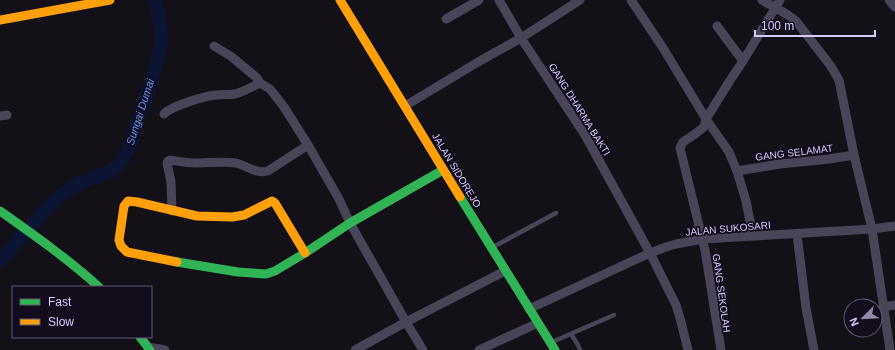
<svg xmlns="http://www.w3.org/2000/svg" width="895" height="350" font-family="Arial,sans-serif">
<rect width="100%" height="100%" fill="#131018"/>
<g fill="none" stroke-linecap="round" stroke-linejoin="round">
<polyline stroke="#0c1433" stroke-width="14" points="0,261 27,230 54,201 71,188 79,183 109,172 118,166 123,159 132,141 139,116 150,87 161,46 161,32 158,10 154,0"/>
<g stroke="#494559" stroke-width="4.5">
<polyline points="493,247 556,213"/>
<polyline points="571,334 578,345 580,350"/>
<polyline points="552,342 614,315"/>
</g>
<g stroke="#494559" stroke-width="9">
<polyline points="499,0 521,38 585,135 650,253 676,305 680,318 688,350"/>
<polyline points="631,0 663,48 706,119 729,152 737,171 746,201 753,236"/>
<polyline points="762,0 788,15 796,21 830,65 839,80 854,155 872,229 890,350"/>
<polyline points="889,0 895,7"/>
<polyline points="446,19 479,0"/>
<polyline points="717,26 743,61"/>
<polyline points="214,46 232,57 257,78 260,83 270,89 284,107 308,145 339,199 350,223 406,322 423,350"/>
<polyline points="405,106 478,62 521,38 580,0"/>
<path d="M164,114C171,106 205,96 216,95C222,94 229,95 235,94C243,92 252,87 260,83"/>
<polyline points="0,116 7,115"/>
<polyline points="737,171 780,164 829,159 854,155"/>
<path d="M172,211L171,182L167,163L168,161L170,160C178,161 186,163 195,163C208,163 222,161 236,163C247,166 256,174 268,171L308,145"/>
<polyline points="797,234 806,308 814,350"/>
<polyline points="883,307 895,305"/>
<polyline points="529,309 650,253 666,247 676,244 703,239 872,229 895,226"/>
<polyline points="148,347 165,350"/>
<polyline points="355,350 406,322 505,271"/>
<polyline points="479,350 538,323"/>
<polyline points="721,350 705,250 680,148 683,142 695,134 704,127 706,119 729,82 743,61 780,0"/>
</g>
<g stroke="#30b455" stroke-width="9">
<polyline points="460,197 555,350"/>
<path d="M0,211C34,235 68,259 99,287"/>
<polyline points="177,262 238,272 266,274 275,271 305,253 350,223 443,170"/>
<polyline points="140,337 150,350"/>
</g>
<g stroke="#ff9f0a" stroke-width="9">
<polyline points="340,0 460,197"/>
<polyline points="0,20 110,0"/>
<polyline points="177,262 127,252 121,246 119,240 124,206 128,201 137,202 197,216 232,217 244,215 272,201 275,203 305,253"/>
</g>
</g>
<g text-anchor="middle" stroke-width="3.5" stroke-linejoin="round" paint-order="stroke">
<g font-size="10" fill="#d8cafc" stroke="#120c1c">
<text transform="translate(580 109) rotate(58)" y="4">GANG DHARMA BAKTI</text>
<text transform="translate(794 152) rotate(-7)" y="4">GANG SELAMAT</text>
<text transform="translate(457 170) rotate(59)" y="4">JALAN SIDOREJO</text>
<text transform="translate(728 228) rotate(-5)" y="4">JALAN SUKOSARI</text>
<text transform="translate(722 293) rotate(82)" y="4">GANG SEKOLAH</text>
</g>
<g font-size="11" font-style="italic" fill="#5e97f6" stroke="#120c1c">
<text transform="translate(140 112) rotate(-72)" y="4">Sungai Dumai</text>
</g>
</g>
<rect x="12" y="286" width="140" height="52" fill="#120c1c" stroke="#615876"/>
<rect x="20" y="299" width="20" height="6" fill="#30b455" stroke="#615876"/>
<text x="48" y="306" font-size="12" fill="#d8cafc">Fast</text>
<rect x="20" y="319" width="20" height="6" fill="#ff9f0a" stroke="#615876"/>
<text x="48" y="326" font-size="12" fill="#d8cafc">Slow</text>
<g transform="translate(863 318) rotate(246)"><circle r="19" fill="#120c1c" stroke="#615876"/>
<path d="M0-3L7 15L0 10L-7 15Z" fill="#9389ac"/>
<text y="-6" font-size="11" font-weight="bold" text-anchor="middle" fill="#d8cafc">N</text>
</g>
<path d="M755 30v6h120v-6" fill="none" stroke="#d8cafc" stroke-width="2"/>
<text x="761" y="30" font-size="12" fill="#d8cafc" stroke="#120c1c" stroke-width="3" paint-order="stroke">100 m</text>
</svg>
